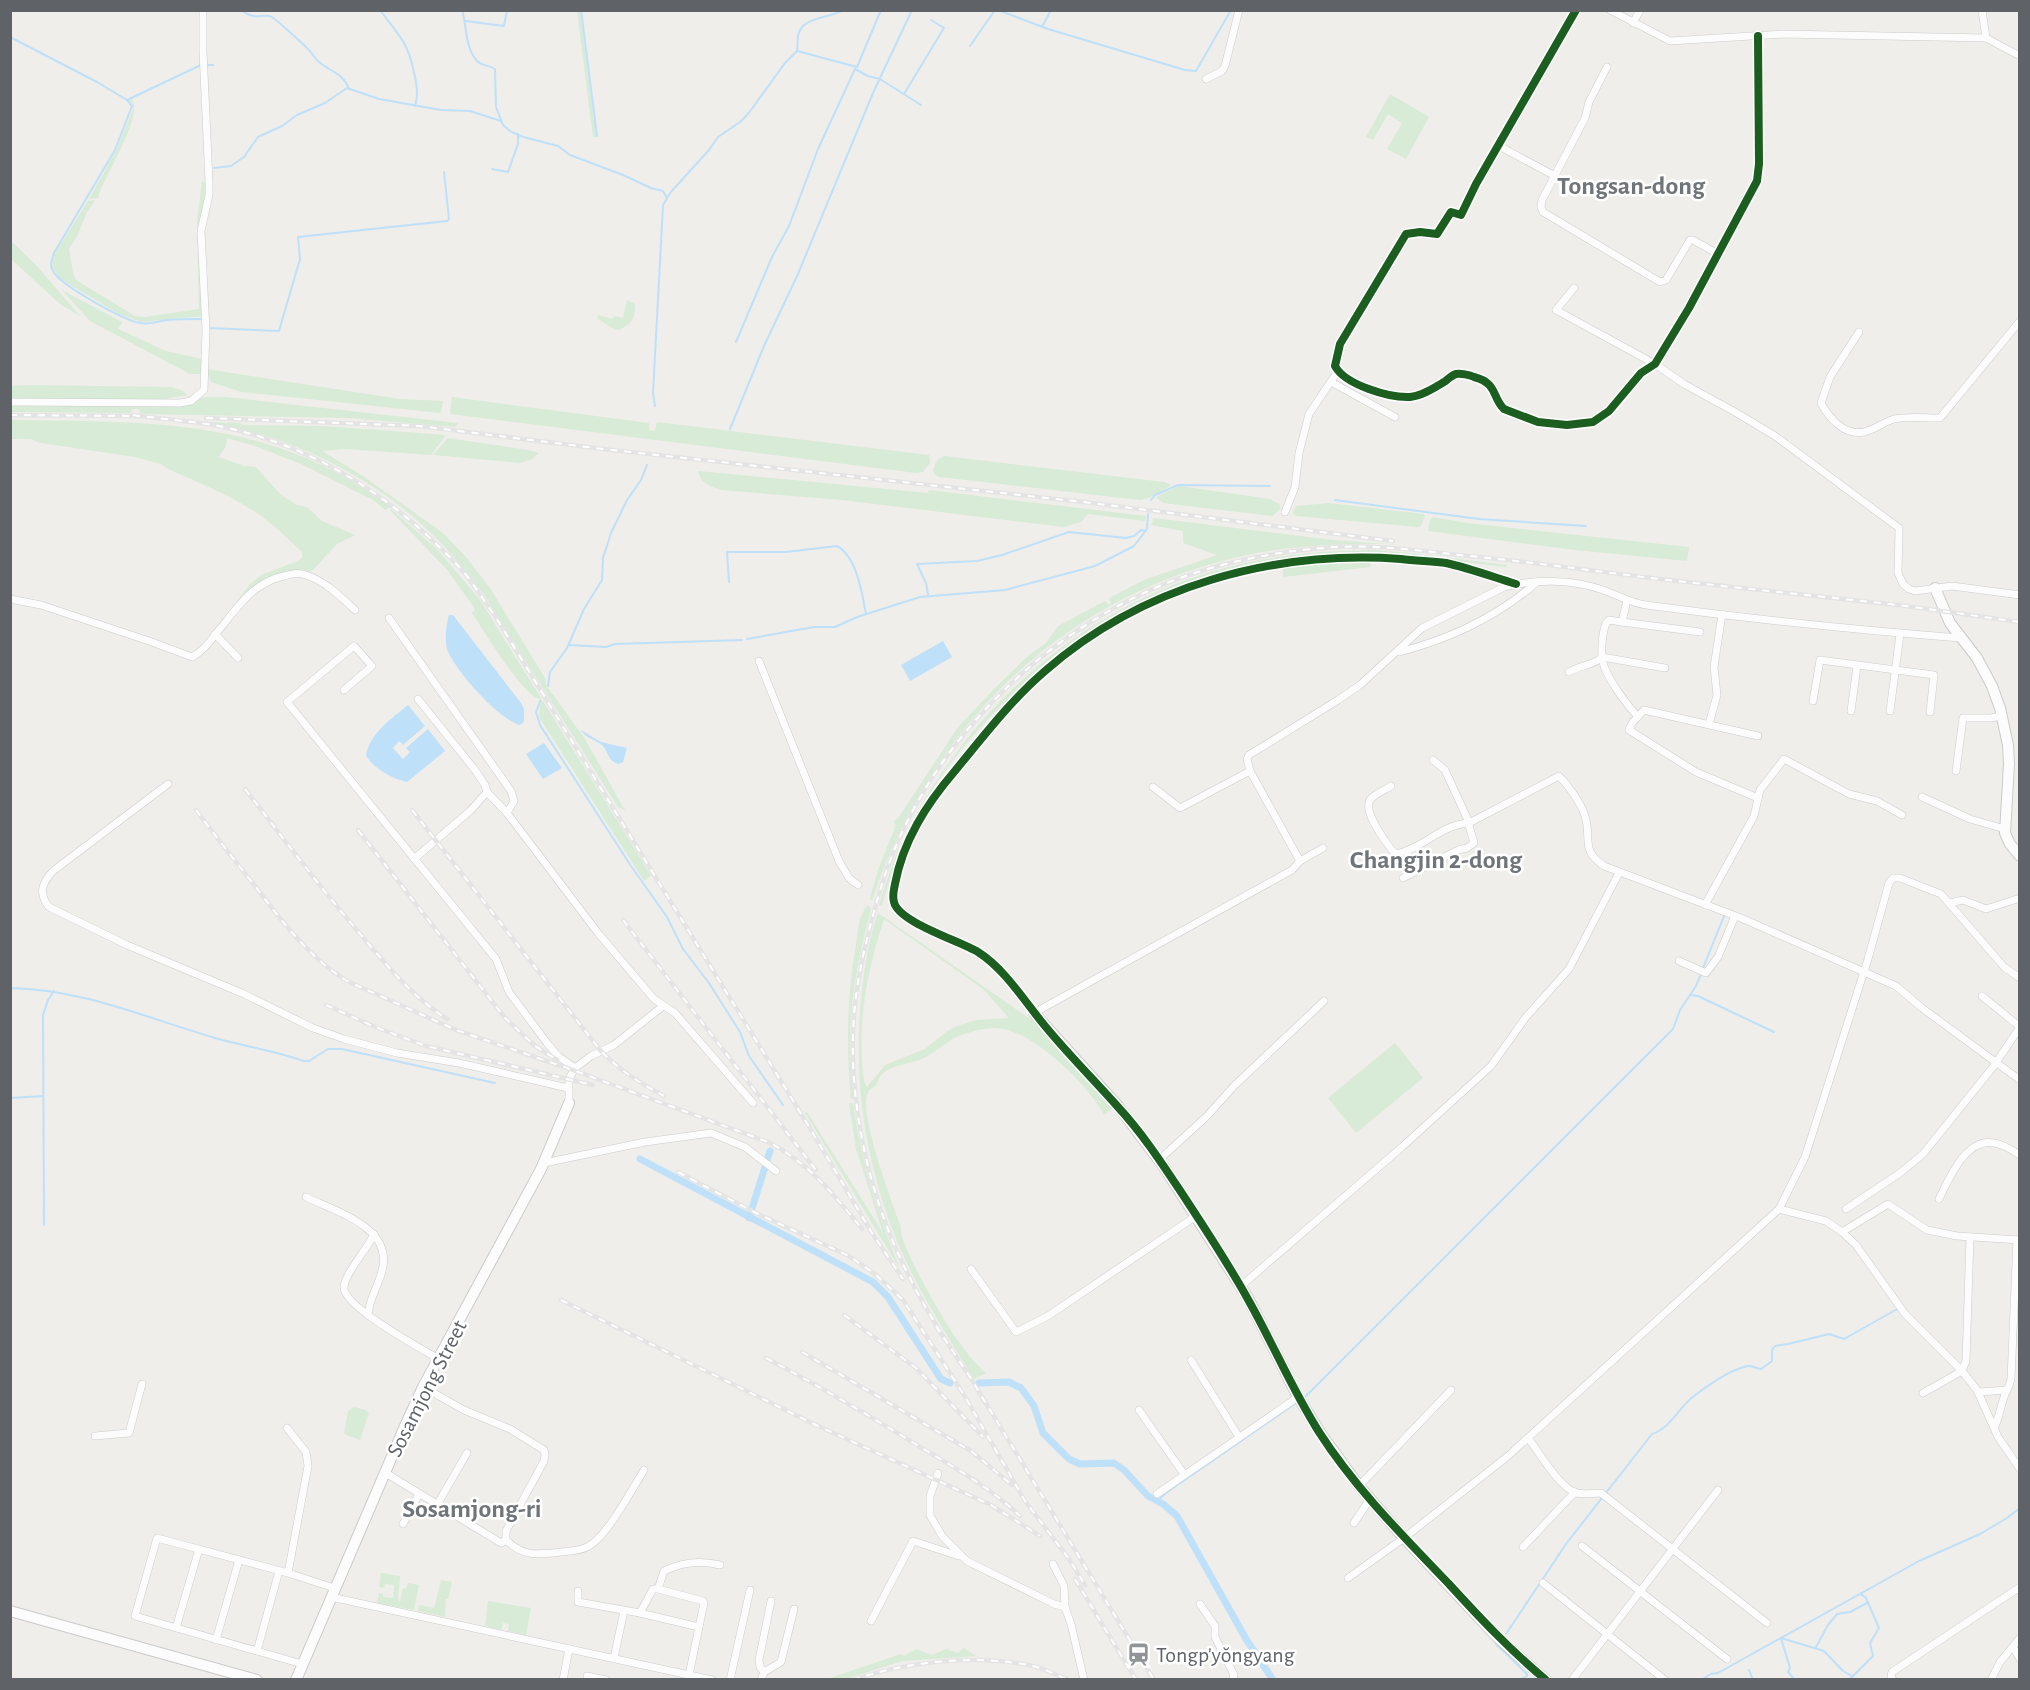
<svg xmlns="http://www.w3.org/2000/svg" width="2030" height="1690" font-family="'Alegreya Sans',sans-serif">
<rect width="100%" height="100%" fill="#efeeea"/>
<g fill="#d8ebd6" fill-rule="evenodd">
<polygon points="577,11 580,11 596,137 593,137"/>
<polygon points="1390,94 1429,117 1406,159 1387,149 1402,123 1388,114 1373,140 1366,137"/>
<path d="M132,99C143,119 104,175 98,198L89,199L116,151L133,109L132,103L128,100Z"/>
<polygon points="202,181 206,183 204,316 141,322 119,314 59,278 52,267 54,255 88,201 95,200 87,212 77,236 69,249 73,273 76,280 135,316 145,317 199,309 197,222"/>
<polygon points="10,240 36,265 80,316 60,304 11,259"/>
<polygon points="62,290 122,322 118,329 166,351 202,359 202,371 200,374 190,374 90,321"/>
<path d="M627,300L635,304C636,318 631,325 618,330L610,327L597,318L598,315L613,319L614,316L623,318Z"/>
<polygon points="206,369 400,399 443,401 441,413 241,392 211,382"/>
<polygon points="27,385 171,387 183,391 187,395 160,400 11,399 11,386"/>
<polygon points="204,397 226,397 458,423 455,427 348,418 146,414 140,413 139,409 132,409 131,413 11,412 11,404 196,400"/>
<polygon points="452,397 649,423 649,430 655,431 657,422 929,455 930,463 923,472 916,473 450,414"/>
<path d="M10,420C151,422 271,417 390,507L385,510L373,500L301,464L255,446L227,438L226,446L219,457L244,466L256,467L281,495L297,505L307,507L322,521L355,535L337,544L311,572L303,570L280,574L269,577L255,586L203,646L250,584L261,575L298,561L302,558V552C286,537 271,522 252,510C226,493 197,482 168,469L161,464L135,457L41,443L30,439H11Z"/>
<path d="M204,422L241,423L242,425L324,426L446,435L431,455L345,449L322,451L363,476L443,533L466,557L490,588L545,678L546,685L585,739L623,807L626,810L618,807L484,595C470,577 456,559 440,542C394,494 330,456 266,436C246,430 225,426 204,422Z"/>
<polygon points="448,438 528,450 539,453 532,459 520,463 433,455"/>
<polygon points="944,456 1164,482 1170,484 1170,486 1149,498 1140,500 939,477 935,475 933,470 937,460"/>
<path d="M698,471L928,493L929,490L1146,516L1145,521L1088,514L1081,522L1064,527L842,500L721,490C710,486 701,484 698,471Z"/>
<polygon points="1179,486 1270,499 1279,504 1281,509 1272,516 1163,503 1156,497"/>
<polygon points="1329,503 1424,514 1425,516 1421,526 1418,527 1296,516 1293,513 1296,506"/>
<path d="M391,509L437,549L480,600L651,875L644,881L539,717L540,699C522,695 484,631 472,613L475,609L448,571L390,510Z"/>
<polygon points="1433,517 1467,523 1689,547 1687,561 1575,550 1428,531 1430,520"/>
<path d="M1154,518L1333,540L1387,544C1340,544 1293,545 1247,555C1066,594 929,725 872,901L870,898L878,870L896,825L893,822L899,817L958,727L994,689L1030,654L1046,643L1058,626L1105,601L1108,605L1111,603L1109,598L1144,580L1217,555L1183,543V531L1151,525Z"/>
<path d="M1373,550L1409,553L1507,565L1506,567C1442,559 1378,549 1313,555C1223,563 1134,596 1062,650C1043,665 1026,682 1008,699C972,734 940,772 917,816C902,845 891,874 882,905L879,906C886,883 893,859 904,838C973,697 1104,589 1260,560C1297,553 1335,551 1373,550Z"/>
<polygon points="1333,561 1370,561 1371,567 1283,577 1283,568 1288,565"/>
<path d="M868,905L871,908C862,944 854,979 851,1016C849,1044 851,1072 854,1099H851C846,1047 847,996 856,945C858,932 858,915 868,905Z"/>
<path d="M878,913L1043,1028L1112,1109L1104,1115C1089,1085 1028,1025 992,1028C980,1029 963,1033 953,1039C942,1045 933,1054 922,1059C910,1064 894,1064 883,1073C880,1076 878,1081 876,1085C873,1088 868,1090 867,1095C860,1117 892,1203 901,1227C897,1241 945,1323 956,1338C965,1350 975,1364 986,1373L974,1379C956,1350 937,1320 920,1289C874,1204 853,1108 860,1011C863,979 867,942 878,913ZM884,919L983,989L1009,1018L976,1020L957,1026L946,1032L925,1049L885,1065L867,1087C862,1080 863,1069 862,1060C859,1012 869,965 884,919Z"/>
<polygon points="1395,1043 1423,1078 1356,1133 1328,1098"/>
<path d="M849,1103H853C861,1161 878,1215 900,1269L805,1113L807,1112L883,1233L856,1149Z"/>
<polygon points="354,1407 366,1410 369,1413 360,1440 344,1434 348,1411"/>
<polygon points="381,1573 400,1576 398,1601 400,1601 403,1588 406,1589 408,1583 419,1585 414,1610 377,1603 379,1593 383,1594 383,1597 393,1598 394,1585 385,1584 384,1588 379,1587"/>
<polygon points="441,1580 452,1582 448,1599 446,1599 445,1617 418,1611 419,1605 434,1608"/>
<polygon points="488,1601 531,1608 526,1635 508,1631 509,1624 503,1623 501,1630 485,1626"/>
<polygon points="964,1648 976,1656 902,1661 846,1679 827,1679 901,1654 904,1656 916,1649 932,1655 946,1649 958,1653"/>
</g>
<g fill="#bfe0f9">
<path d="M449,615H453L521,703L524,709V722L520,725C498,719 458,673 448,652C444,642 446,625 449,615Z"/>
<polygon points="943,641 952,657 910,681 901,665"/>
<path d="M408,705L425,726L403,745L399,741L393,748L403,759L410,752L406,748L428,729L445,751L407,782C391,778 376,770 366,756C369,734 392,718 408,705Z"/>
<path d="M581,730L601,742L627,748L623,762L618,764C607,760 609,752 602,745C594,739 586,738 581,730Z"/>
<polygon points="544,743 562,768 543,779 526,754"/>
</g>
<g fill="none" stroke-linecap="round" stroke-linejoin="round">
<g stroke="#bfe0f9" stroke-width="2">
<path d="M241,10C246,13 250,16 254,16C260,17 267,14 272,17C284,26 296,38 307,48C312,52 314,58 319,62C331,72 343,73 349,89"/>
<path d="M380,10C397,33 407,41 413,68C416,81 419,93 415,106"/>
<path d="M462,10C467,26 465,48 477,61C482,66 489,65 495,69L496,107L503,125L510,131L523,137L558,146L570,155L623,175L651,188L663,191L667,198"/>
<polyline points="581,10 597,136"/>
<polyline points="998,10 1048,29 1185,70 1196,71 1231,10"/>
<polyline points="466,21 504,26 507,10"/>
<polyline points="1042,27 1051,10"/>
<path d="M10,37L97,82L127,100L132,106L115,150L54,253C52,260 49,265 53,271C60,285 123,320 140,323C149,325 158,321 167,320C180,319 192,319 204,319"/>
<polyline points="970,46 995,10"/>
<polyline points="797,51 857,67 881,10"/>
<polyline points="206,65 213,65"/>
<polyline points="855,69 868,76 880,79 921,105"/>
<polyline points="904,94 944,28 931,20"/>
<polyline points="127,100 201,65"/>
<polyline points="214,168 231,166 244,157 258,137 282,126 297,115 325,103 347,88 379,99 441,110 470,111 501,121"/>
<polyline points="492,169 508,172 518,144 518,134"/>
<polyline points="208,328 279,331 300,259 298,237 447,221 449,219 444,172"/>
<polyline points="736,342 772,257 789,226 818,149 855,69"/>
<path d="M655,406L653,393L663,205L670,193L709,150L718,137L740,122L748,114L785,63L797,51C798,46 797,41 798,36C801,16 830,19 843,10"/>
<polyline points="730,429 764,346 798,274 873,93 912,10"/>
<polyline points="1151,500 1155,495 1178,485 1270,486"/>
<polyline points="1335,500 1479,519 1586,526"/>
<path d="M729,582L727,552H786L837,546C857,557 862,593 866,614"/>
<polyline points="928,595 926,583 917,564 977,561 1002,555 1069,532 1126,538 1134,536 1141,530 1146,531"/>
<polyline points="747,639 814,627 835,627 857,617 920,597 1005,590 1095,566 1134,546 1147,529 1148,514"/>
<polyline points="569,645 606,647 615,644 742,640"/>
<polyline points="548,686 550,672 567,648 584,609 602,580 603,558 611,533 627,500 641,480 647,465"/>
<polyline points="540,701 536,712 540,725 631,866 667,917 683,949 709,983 740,1032 749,1056 783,1105"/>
<polyline points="1703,968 1724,916"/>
<path d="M10,988C81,989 147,1018 215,1038C244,1046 275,1051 304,1061H309L328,1049H342L495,1083"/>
<polyline points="1690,995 1698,996 1774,1032"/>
<polyline points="10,1098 43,1096"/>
<polyline points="44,1225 43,1015 48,1000 54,991"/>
<polyline points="1306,1396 1673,1029 1680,1010 1696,986 1701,974"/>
<polyline points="1157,1501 1166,1493 1296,1403"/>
<path d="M1506,1634L1566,1544L1652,1434C1671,1428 1679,1407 1694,1396C1707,1386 1731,1369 1748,1366C1752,1365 1756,1369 1761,1369L1772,1361V1350L1775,1346L1788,1344L1829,1334L1844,1339L1899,1308"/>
<polyline points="1781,1638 1824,1651 1843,1671 1852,1676"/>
<polyline points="1781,1638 1790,1668 1788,1672 1795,1680"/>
<polyline points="1496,1644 1527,1674 1527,1676 1519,1680"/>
<polyline points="1816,1647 1828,1625 1837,1614 1850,1612 1867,1603"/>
<polyline points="1749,1670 1753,1680"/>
<polyline points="1701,1680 1711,1674 1718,1673 1919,1561 1980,1534 2007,1518 2020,1508"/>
<polyline points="1849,1680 1873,1656 1870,1643 1879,1628 1866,1598 1861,1594"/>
</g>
<g stroke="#bfe0f9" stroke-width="7">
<polyline points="640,1159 873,1282 888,1297 941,1379 950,1383"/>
<polyline points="749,1218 770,1151"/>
<polyline points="979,1383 1009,1382 1021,1388 1034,1406 1043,1433 1069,1459 1080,1464 1114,1463 1124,1470 1148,1496 1163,1504 1177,1516 1246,1639 1273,1680"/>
</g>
<defs>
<g id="street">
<path d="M1576,10L1476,184L1461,215L1451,212L1437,234L1420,232L1406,234L1340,344L1335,366C1345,385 1390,398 1410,397C1422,396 1434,388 1444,382C1447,380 1452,375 1456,374C1460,373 1470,375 1474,377C1498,383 1492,398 1504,409L1538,422L1567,425L1593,422L1609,411L1641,373L1655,364L1689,308L1757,181L1759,164L1758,36"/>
<polyline points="1610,10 1670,41 1783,34 1986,38 2020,56"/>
<polyline points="1982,10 1986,38"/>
<polyline points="1633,23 1640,10"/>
<polyline points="1607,67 1589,102 1585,118 1542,200 1541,207 1543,212 1660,282 1666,280 1690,240 1693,240 1718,254"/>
<polyline points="1206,79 1222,71 1225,66 1239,10"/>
<polyline points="1499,146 1555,176"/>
<polyline points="1574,288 1556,310 1655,364 1684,384 1735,412 1775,436 1899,528 1898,573 1903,584 1909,589 1915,591 1952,586 2020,595"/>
<path d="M1859,332L1830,377L1821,403C1829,418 1844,436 1864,432C1874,430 1884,422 1894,419C1908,416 1926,418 1940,418L2020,321"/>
<polyline points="1331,382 1395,417"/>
<polyline points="10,402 180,403 191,401 204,390 206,330 201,231 209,195 209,182 203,51 203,10"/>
<polyline points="1285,512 1295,487 1299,453 1309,414 1338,371"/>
<path d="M10,599L41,605L149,641L192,657C206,650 214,635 224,624C240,603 256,582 284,576C292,574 298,572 306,575C325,581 341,597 355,610"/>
<path d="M1627,600L1622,622L1609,620L1606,623C1602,634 1600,655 1604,666C1610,682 1626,704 1638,717"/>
<polyline points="389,618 511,791 514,801 507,813"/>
<polyline points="1622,622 1700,632"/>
<polyline points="215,634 238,658"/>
<path d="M1399,652C1450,639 1497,617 1537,582"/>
<polyline points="759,661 839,861 849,878 858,885"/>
<path d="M1569,672C1580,665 1595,665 1602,657L1665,668"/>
<polyline points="344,690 372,666 354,646 287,702 496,959 509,992 547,1043 558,1056 575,1068"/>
<polyline points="418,699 475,770 485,785 487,792 507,813 598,933 654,999 675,1013 753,1103"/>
<polyline points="1813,701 1820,660 1934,675 1930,712"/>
<polyline points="1851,711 1857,666"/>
<polyline points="1890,711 1900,634"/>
<polyline points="1709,724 1717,695 1714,667 1722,614"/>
<polyline points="1758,736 1644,710 1632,723 1629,730 1696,772 1758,798"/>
<polyline points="1956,771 1963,718 1990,718 2002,716"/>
<path d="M168,784L53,871C42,883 38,893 49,907L127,945L244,994L313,1028L344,1039L397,1053L459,1063L568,1088"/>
<path d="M1391,786C1385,790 1374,794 1370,800C1363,812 1384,839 1391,849L1396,854C1422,849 1442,824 1469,823L1559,776C1568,785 1581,803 1585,816C1592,839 1580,850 1604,866L1741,918L1896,986L1922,1008L2020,1080"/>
<polyline points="1153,787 1180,808 1250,771"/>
<polyline points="1922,797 1970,819 2005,829"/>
<path d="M1323,848L1300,861L1292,870L1034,1013C1017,992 999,963 974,950C959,941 901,921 895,906C892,898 894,889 896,882C903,843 923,809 948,779C980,741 1010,699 1049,668C1148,587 1271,550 1397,559C1413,560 1430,561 1446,563C1469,568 1493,577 1516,584"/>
<polyline points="414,859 470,811 487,792"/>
<path d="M1300,861L1250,771L1247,759L1249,755L1338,700L1360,685L1422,628L1504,587C1536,579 1572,579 1603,590C1617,595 1631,603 1646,605C1750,619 1856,630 1960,638"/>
<polyline points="1403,878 1458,850 1467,848 1474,843 1467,818 1445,770 1433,760"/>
<polyline points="1950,903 1963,900 1986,909 2020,898"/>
<polyline points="1705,905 1754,816 1760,790 1784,759 1849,794 1877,801 1902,815"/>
<polyline points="1679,961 1706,973 1718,957 1735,916"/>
<polyline points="1982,996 2020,1027"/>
<polyline points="569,1103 569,1079 575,1068 591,1056 614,1045 663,1006"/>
<polyline points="1159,1160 1207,1116 1234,1086 1324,1001"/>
<polyline points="544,1163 645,1142 711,1133 745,1147 776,1171"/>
<path d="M306,1197C336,1212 394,1227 382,1271C378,1287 369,1299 368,1315"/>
<path d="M1939,1199C1949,1179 1966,1137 1994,1143C2003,1144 2012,1150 2020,1155"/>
<polyline points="1779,1209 1805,1157 1868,959 1889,883 1893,878 1900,878 1941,894 2004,967 2020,978"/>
<polyline points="1846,1209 1900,1173 1923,1154 1993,1067 2020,1027"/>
<polyline points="1842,1232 1888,1204 1927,1230 1957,1236 2020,1240"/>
<path d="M374,1234C367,1250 346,1271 344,1287C342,1306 422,1349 439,1359"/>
<polyline points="971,1269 1016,1332 1048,1316 1196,1216"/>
<polyline points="1241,1286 1402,1147 1491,1066 1526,1017 1569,969 1619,873"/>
<polyline points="1191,1360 1239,1437"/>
<path d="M423,1387L464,1410L510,1429L544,1450L545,1455L544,1461L506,1531V1540C522,1555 532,1555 553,1553C565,1551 579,1552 589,1546C608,1535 632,1489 644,1470"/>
<polyline points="1979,1392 2007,1390"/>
<polyline points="1923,1393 1962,1371 1966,1361 1970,1237"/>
<polyline points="1139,1410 1184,1474"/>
<path d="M1995,1426C2000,1415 2001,1403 2006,1392C2009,1387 2010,1385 2011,1379L2017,1240"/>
<polyline points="287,1428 306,1452 308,1466 288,1573"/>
<polyline points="95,1436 129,1433 142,1384"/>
<path d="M1528,1438C1539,1452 1559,1487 1576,1493C1584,1495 1593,1493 1601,1493L1767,1623"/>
<polyline points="384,1472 501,1543 506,1540"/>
<polyline points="938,1473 930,1496 930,1515 942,1536 967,1561 1054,1604 1065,1607"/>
<polyline points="1359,1486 1451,1390"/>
<polyline points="1157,1494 1298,1397"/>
<polyline points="437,1505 467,1453"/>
<polyline points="1354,1523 1370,1499"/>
<polyline points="403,1524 419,1494"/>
<polyline points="1582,1546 1727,1659"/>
<polyline points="1523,1547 1575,1492"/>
<polyline points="1053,1564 1064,1586 1065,1607 1071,1624 1084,1680"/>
<polyline points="1348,1578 1404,1538 1508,1456 1779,1209 1826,1221 1842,1232 1856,1245 1905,1314 1962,1371 1977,1390 1998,1437 2020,1469"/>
<polyline points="1543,1583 1665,1680"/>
<polyline points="658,1589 703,1601 704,1603 689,1675"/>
<polyline points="578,1591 578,1602 640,1613 699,1627"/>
<polyline points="331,1597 712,1680"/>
<polyline points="1200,1604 1215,1626 1215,1637 1234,1675 1233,1680"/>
<path d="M640,1613L653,1589H658L664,1571C682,1562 700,1560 720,1565"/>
<polyline points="871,1621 913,1541 959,1556"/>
<polyline points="176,1628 199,1549"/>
<polyline points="216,1640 239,1560"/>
<polyline points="2013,1647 2020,1659"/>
<polyline points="257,1651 279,1571"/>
<polyline points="614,1658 624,1611"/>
<polyline points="302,1664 135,1616 157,1538 288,1573 334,1588"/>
<polyline points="764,1672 760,1667 759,1660 771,1601"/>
<polyline points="587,1676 606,1680"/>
<polyline points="563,1680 569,1649"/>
<polyline points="730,1680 750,1590"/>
<polyline points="761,1680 764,1672 781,1662 794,1609"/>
<polyline points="1572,1680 1718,1490"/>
<polyline points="1893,1680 1891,1676 1892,1672 2020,1587"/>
<polyline points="1991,1680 2000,1662 2020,1638"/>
</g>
<g id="secondary">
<polyline points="1935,588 1950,623 1977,658 1992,686 2000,708 2008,745 2009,764 2005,833 2010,844 2020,856"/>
<polyline points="1034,1013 1118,1106 1164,1167 1248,1298 1298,1397 1321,1434 1359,1486 1404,1538 1498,1638 1546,1680"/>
<polyline points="10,1611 257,1680"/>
<polyline points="296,1680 405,1426 423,1387 541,1169 569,1103"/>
</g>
</defs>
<use href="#street" stroke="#cbcccc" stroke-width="8"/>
<use href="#secondary" stroke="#cacacb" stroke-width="12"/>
<use href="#street" stroke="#fdfcfc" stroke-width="7"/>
<use href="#secondary" stroke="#fdfcfc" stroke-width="10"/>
<defs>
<g id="rail">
<polyline points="10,415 140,416"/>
<path d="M133,415C162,419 191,421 219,426C315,446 394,497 460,568C473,582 483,600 495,616L808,1125L872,1233L903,1279"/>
<polyline points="206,418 419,426 603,449 1083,502 1393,541"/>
<path d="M245,789C284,839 321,889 362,936C388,967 413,997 447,1019"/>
<path d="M196,810C216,837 237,863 258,890C284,924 310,958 347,981L456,1030L570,1069L768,1142C808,1162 835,1196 862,1229"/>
<path d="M412,810L600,1050C619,1070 640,1083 664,1096"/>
<polyline points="358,830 505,1018 535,1046 557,1060"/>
<polyline points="623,920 816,1170"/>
<polyline points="326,1005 375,1027 426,1046 593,1085"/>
<polyline points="678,1172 756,1213 849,1256 875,1274 903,1300 964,1395 1025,1501 1069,1559 1085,1585"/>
<polyline points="561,1300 818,1426 991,1505 1040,1536"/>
<polyline points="844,1315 916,1368 983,1437"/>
<polyline points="936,1326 970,1377 1154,1680"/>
<path d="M940,1332C930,1314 919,1297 910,1278C867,1196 844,1088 856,996C861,958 871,921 882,884C924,749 1040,632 1172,581C1224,561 1279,551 1335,547C1376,545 1418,550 1459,555C1523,561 1587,570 1651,578C1736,588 1821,596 1906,606C1944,611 1982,617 2020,622"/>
<polyline points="802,1352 971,1451 1012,1485"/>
<path d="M766,1358C819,1386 870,1416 922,1448C955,1468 991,1488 1020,1516"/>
<polyline points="1075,1579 1136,1680"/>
<path d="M853,1680C907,1661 978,1654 1033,1666C1045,1669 1057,1675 1068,1680"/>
</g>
</defs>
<use href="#rail" stroke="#e4e4e4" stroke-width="4.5"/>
<use href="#rail" stroke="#fff" stroke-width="2" stroke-dasharray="7" stroke-linecap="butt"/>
<defs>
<g id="cycleway">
<path d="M1576,10L1476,184L1461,215L1451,212L1437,234L1420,232L1406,234L1340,344L1335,366C1345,385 1390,398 1410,397C1422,396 1434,388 1444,382C1447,380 1452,375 1456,374C1460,373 1470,375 1474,377C1498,383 1492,398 1504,409L1538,422L1567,425L1593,422L1609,411L1641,373L1655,364L1689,308L1757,181L1759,164L1758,36"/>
<path d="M1516,584C1493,577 1469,568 1446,563C1431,561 1415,561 1401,559C1273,550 1142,586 1045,671C1010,701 983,737 954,772C926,805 903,841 895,884C894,890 892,895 894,902C898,922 960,941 978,952C1005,969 1025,1002 1045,1026C1068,1054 1094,1080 1118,1107C1143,1134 1163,1165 1183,1195C1206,1230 1230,1266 1250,1303C1274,1346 1293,1391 1319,1432C1355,1488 1403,1536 1449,1584C1480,1618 1510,1650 1546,1680"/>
</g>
</defs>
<use href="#cycleway" stroke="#fff" stroke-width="11"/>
<use href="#cycleway" stroke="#1b5e20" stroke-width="8"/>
</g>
<defs>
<symbol id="station-bare" viewBox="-9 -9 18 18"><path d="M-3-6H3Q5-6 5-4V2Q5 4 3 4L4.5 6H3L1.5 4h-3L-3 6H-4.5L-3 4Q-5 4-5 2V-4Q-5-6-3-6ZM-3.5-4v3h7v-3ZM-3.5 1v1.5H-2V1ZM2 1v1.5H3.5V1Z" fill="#919496" stroke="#fff" stroke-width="2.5" paint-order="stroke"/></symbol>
</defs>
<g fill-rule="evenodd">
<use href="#station-bare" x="1122" y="1638" width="33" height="33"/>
</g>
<g text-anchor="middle" stroke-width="5" stroke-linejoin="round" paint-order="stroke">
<g font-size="22" fill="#5f6368" stroke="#fff">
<text transform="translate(426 1388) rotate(-63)" y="8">Sosamjong Street</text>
</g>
<g font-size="22" fill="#5f6368" stroke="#fff" text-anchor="start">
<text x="1156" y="1662">Tongp'yŏngyang</text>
</g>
<g font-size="26" font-weight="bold" fill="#70757a" stroke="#fff">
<text x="1631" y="194">Tongsan-dong</text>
<text x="1436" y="868">Changjin 2-dong</text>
<text x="472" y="1517">Sosamjong-ri</text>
</g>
</g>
<rect width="2030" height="1690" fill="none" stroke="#5f6368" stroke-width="24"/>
</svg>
